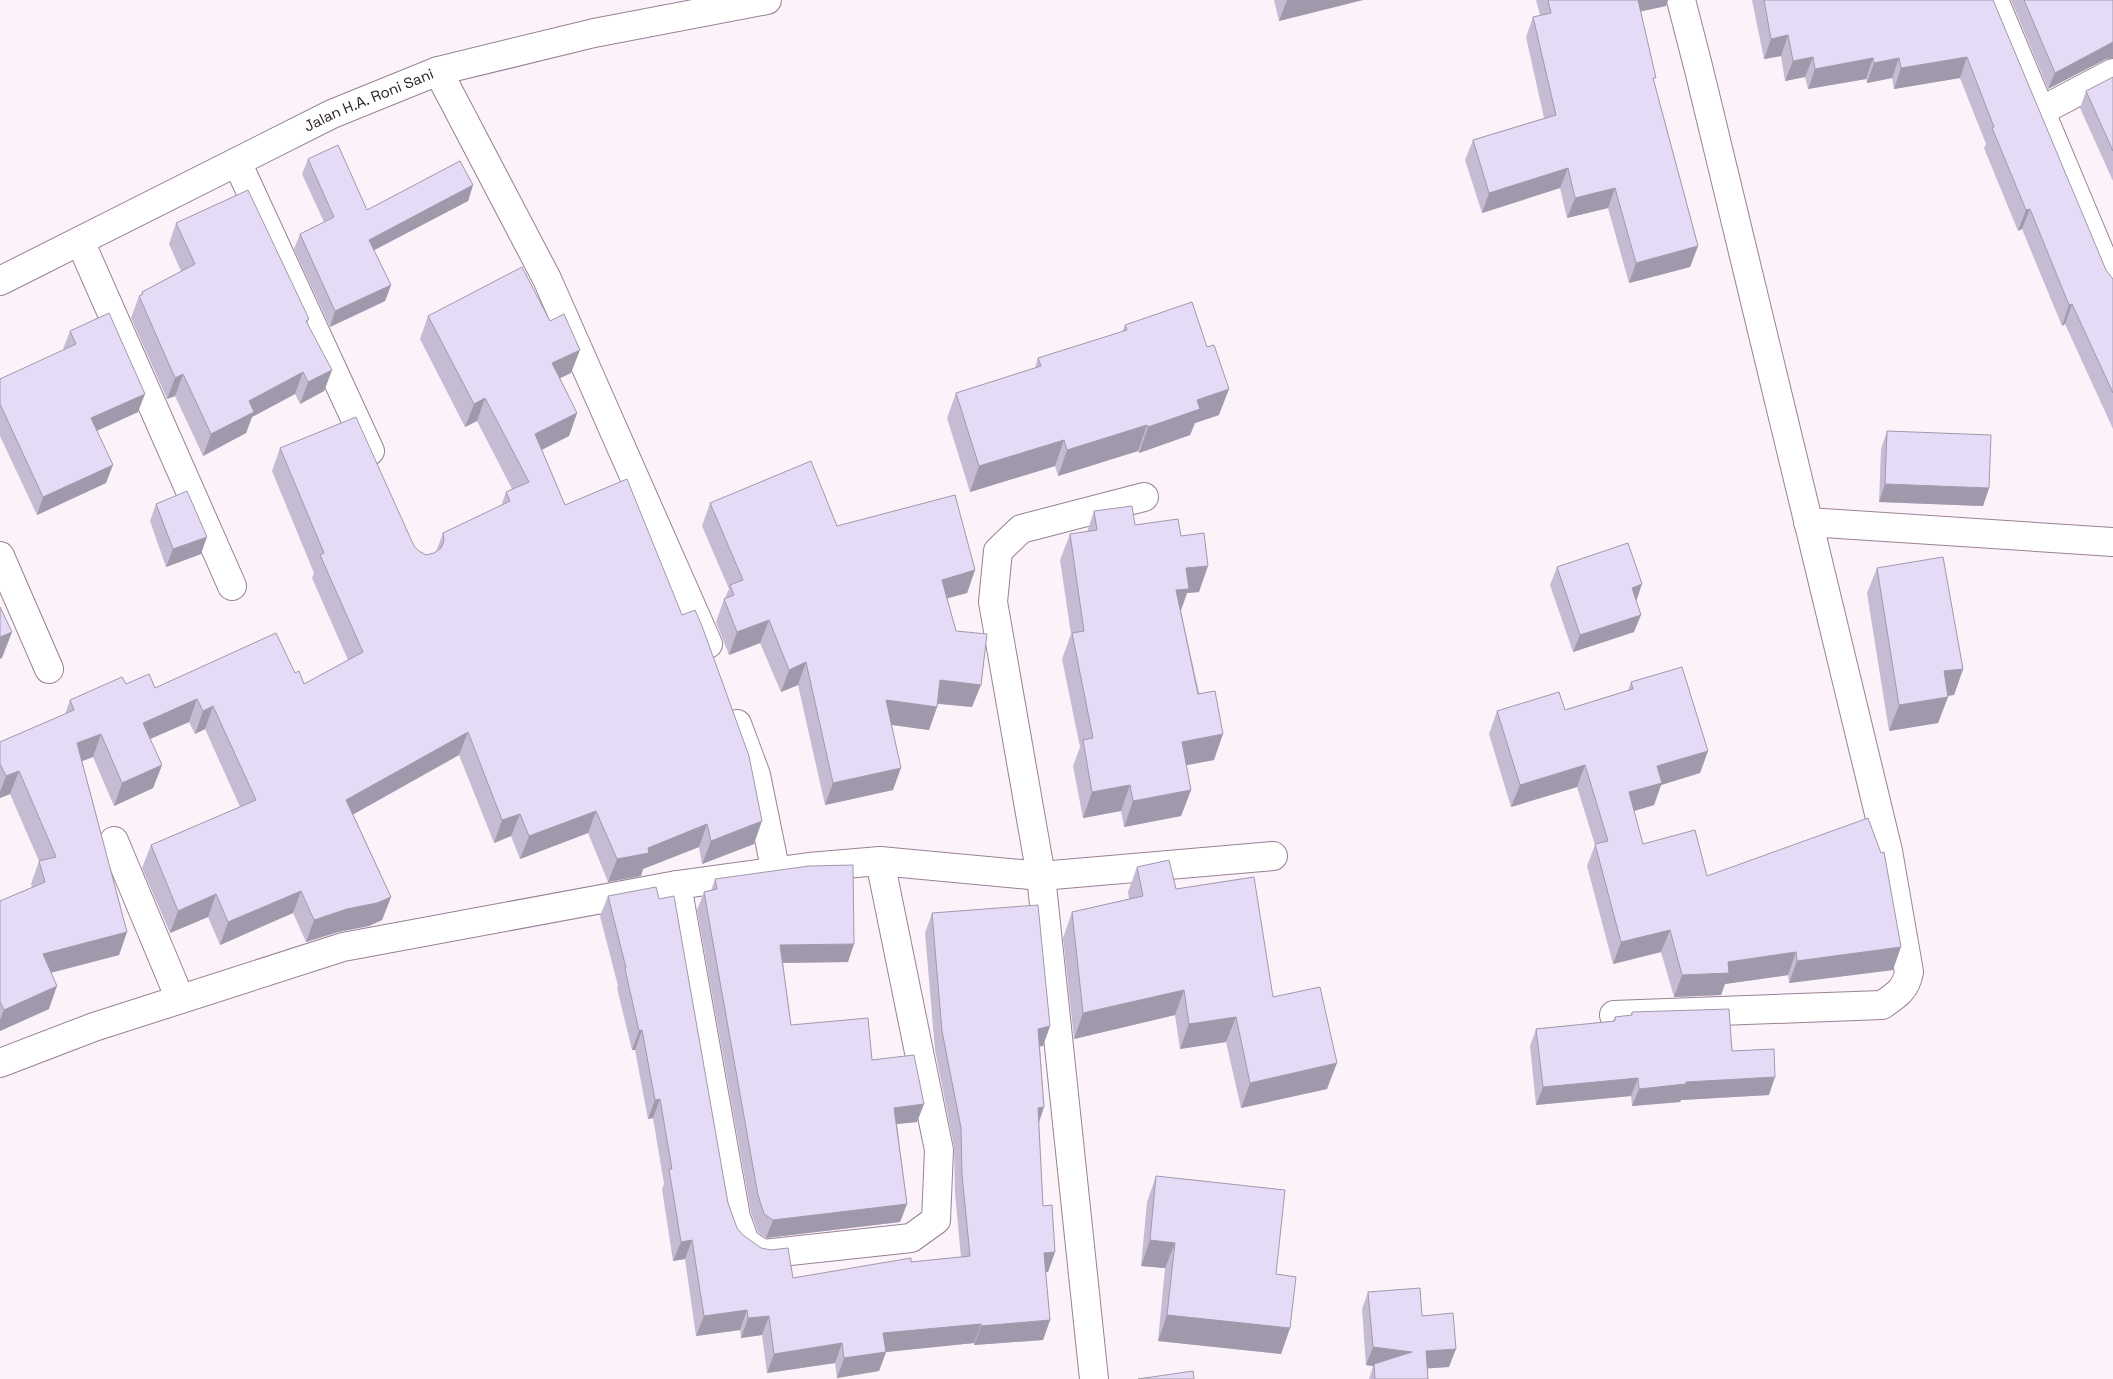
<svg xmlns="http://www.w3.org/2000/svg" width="2113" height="1379" font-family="'Space Grotesk',sans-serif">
<rect width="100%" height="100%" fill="#fcf2fa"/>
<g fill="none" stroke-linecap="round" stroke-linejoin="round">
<defs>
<g id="minor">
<polyline points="1994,0 2113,284"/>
<polyline points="438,71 547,279 708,644"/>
<polyline points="2041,111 2113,73"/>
<polyline points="237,162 370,451"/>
<polyline points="80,241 232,586"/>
<path id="s1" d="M0,281L332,114L438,71L594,33L767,0"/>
<polyline points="1808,522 2113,542"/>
<polyline points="0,556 49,669"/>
<polyline points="737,724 756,775 776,873"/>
<polyline points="114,841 180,999"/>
<polyline points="677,885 736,1217 745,1242 762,1254 911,1238 936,1220 939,1150 880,861"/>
<path d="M1614,1015L1882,1005C1897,995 1906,989 1909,972L1888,851L1699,70L1681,0"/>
<polyline points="0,1063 94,1027 343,947 677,885 809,867 880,861 1041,876 1273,856"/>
<polyline points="1094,1379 1041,876 993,602 998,551 1021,529 1144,497"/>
</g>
</defs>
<use href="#minor" stroke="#998194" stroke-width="30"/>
<use href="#minor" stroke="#fff" stroke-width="28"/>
</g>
<g fill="#c5bcd4">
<polygon points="1274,0 1363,0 1279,21"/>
<polygon points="1536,0 1668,0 1666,6 1641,11 1654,82 1698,246 1690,267 1629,283 1608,208 1567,218 1560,188 1482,213 1465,160 1473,140 1544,118 1526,37 1533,17 1540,15"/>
<polygon points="1752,0 1993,0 2106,270 2113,279 2113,429 2065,324 2062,326 2022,229 2018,231 1984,148 1986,144 1960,78 1894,89 1892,78 1867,83 1866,79 1808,89 1805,77 1785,81 1781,56 1764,59"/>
<polygon points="2011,0 2113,0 2113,58 2106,59 2048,89"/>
<polygon points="2113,77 2113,181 2080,108 2086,91"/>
<polygon points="308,159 367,210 473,185 468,201 374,250 391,285 385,301 330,327 294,249 300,234 324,222 302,174"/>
<polygon points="176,223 309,319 307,324 332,370 324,391 300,404 295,394 252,417 246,433 203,456 175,396 167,399 131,318 139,296 141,296 142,292 181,271 169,244"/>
<polygon points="428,316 571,373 560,378 577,413 569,436 542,450 565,505 754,844 702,864 699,847 643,869 641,876 608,882 588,833 520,859 511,836 494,843 459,755 353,814 391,897 382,920 369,926 338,932 306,942 293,913 220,945 208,917 170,933 142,868 151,845 240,807 205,729 195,734 189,722 150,739 162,765 153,788 114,806 93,757 82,761 127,932 119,955 51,973 49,1009 0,1031 0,901 32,887 31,884 39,861 10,794 0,798 0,742 65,714 70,700 126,684 155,688 295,673 304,684 348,660 312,578 314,573 272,471 280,448 414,546 419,551 426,555 434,553 436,552 443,533 501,506 506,492 512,489 477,421 465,427 420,339"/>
<polygon points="1125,325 1219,415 1195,423 1190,435 1139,453 1138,451 1058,476 1055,466 970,492 947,418 956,393 1035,368 1038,358 1122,332"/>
<polygon points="70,331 138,412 97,431 106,483 37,515 0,436 0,379 64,350 63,349"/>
<polygon points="1887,431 1989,488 1983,506 1879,502 1881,449"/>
<polygon points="710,503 837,526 975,570 967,593 947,598 972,707 938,704 929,730 892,725 893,790 825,805 798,685 781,692 760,643 729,655 716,622 724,599 725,598 729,589 702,526"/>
<polygon points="156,504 201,554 166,567 150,521"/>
<polygon points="1094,511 1135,525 1181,536 1199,592 1187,593 1181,611 1214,760 1186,765 1191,790 1181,816 1124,827 1121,811 1083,818 1073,766 1080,747 1062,659 1071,634 1060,560 1070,534 1087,532"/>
<polygon points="1557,567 1636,601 1634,632 1573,652 1550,585"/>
<polygon points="1877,568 1963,669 1954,695 1948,696 1938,723 1889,731 1867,593"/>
<polygon points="1631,682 1708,751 1700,773 1661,785 1654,805 1634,811 1643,844 1893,970 1789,983 1788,975 1725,984 1721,995 1674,997 1661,952 1613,964 1587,866 1595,845 1577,787 1511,807 1489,734 1497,711 1565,710 1628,690"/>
<polygon points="1137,867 1176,889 1273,997 1327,1089 1241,1108 1226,1042 1180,1049 1175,1015 1074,1039 1063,938 1072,912 1129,899 1128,892"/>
<polygon points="715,879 848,962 783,963 791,1025 872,1060 924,1104 917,1122 897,1124 907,1204 900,1222 766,1238 758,1232 751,1213 697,910 704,892 711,890"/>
<polygon points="608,896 728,1203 737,1228 743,1235 793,1278 911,1262 961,1257 955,1194 954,1147 935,1050 925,933 932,913 1050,1026 1043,1046 1040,1046 1044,1107 1039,1123 1043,1206 1055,1252 1048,1272 1045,1272 1050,1320 1043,1340 974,1345 974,1343 886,1352 879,1371 837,1378 835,1363 767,1373 762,1335 741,1338 740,1330 696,1336 685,1259 673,1261 662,1189 664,1184 653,1118 648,1119 635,1050 632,1050 617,988 618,986 600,916"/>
<polygon points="1632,1012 1732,1051 1769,1095 1681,1100 1680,1102 1632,1106 1631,1096 1536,1105 1530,1046 1536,1029 1613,1021 1615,1017 1631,1015"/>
<polygon points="1156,1176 1276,1274 1290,1328 1281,1354 1158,1341 1165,1268 1141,1266 1147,1202"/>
<polygon points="1368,1292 1422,1316 1449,1367 1428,1368 1428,1379 1369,1379 1373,1366 1366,1365 1362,1309"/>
</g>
<g fill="#a099ac">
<polygon points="1287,0 1363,0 1279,21"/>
<polygon points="1634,0 1668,0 1666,6 1629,14"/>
<polygon points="1788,35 1781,56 1764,59 1771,39"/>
<polygon points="2113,42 2113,58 2106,59 2048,89 2055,73"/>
<polygon points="1813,57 1805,77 1785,81 1793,61"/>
<polygon points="1967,57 1960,78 1894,89 1901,68"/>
<polygon points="1873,58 1866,79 1808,89 1815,69"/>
<polygon points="1899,58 1892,78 1867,83 1874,63"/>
<polygon points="1568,168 1560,188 1482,213 1489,193"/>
<polygon points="473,185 468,201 363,256 369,240"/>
<polygon points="1615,188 1608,208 1567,218 1575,198"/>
<polygon points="2030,209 2022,229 2018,231 2026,210"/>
<polygon points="1698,246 1690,267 1629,283 1636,263"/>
<polygon points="391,285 385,301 330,327 335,311"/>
<polygon points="2072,304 2065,324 2062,326 2069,305"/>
<polygon points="580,350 571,373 544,386 552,363"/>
<polygon points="332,370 324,391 300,404 308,382"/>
<polygon points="303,372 295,394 252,417 246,433 203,456 211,434 249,401"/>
<polygon points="183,374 175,396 167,399 175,378"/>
<polygon points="1229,389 1219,415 1195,423 1190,435 1139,453 1148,427 1197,400"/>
<polygon points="145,394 138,412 85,436 91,418"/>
<polygon points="485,398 477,421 465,427 474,404"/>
<polygon points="577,413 569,436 527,457 535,434"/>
<polygon points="1147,425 1138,451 1058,476 1067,450"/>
<polygon points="1064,440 1055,466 970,492 979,466"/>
<polygon points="113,465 106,483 37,515 43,497"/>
<polygon points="1885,484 1989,488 1983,506 1879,502"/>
<polygon points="207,537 201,554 166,567 173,549"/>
<polygon points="1208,566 1199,592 1187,593 1179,615 1176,590 1186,568"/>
<polygon points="975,570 967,593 934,602 942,580"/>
<polygon points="1642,584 1636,602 1632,588"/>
<polygon points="1641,615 1634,632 1573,652 1580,635"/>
<polygon points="769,620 760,643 729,655 737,632"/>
<polygon points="12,632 2,658 0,659 0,637"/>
<polygon points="806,662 798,685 781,692 789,670"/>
<polygon points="1963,669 1954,695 1934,697 1944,671"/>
<polygon points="940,680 981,685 972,707 932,703"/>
<polygon points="1948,697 1938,723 1889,731 1899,705"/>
<polygon points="197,699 189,722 134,746 143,723"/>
<polygon points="886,700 937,707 929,730 878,723"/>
<polygon points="213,706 205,729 195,734 203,711"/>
<polygon points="468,732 459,755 338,823 346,800"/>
<polygon points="101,734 93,757 69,766 77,743"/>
<polygon points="1223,734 1214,760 1172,768 1182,742"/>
<polygon points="1708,751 1700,773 1661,785 1654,805 1621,815 1629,792 1657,766"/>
<polygon points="162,765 153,788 114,806 122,783"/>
<polygon points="1585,765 1577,787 1511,807 1520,785"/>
<polygon points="901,768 893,790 825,805 833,783"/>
<polygon points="19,771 10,794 0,798 0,792 6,776"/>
<polygon points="1130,785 1121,811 1083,818 1092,792"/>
<polygon points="1191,790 1181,816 1124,827 1133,801"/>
<polygon points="596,811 588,833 520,859 529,836"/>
<polygon points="520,814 511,836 494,843 502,820"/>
<polygon points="762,821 754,844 702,864 711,841"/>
<polygon points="707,824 699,847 643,869 641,876 608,882 617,859 648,848"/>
<polygon points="301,891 293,913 220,945 228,922"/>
<polygon points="216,894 208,917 170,933 178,911"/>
<polygon points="391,897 382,920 369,926 338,932 306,942 314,920 347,909"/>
<polygon points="1670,930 1661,952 1613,964 1621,942"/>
<polygon points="127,932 119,955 34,977 43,954"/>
<polygon points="854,944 848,962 774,963 780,945"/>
<polygon points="1901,947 1893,970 1789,983 1797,961"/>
<polygon points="1796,952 1788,975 1725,984 1721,995 1674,997 1682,975 1728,962"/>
<polygon points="57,986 49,1009 0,1031 0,1020 4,1010"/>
<polygon points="1184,990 1175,1015 1074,1039 1083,1013"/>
<polygon points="1236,1017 1226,1042 1180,1049 1189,1024"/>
<polygon points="1050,1026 1043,1046 1031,1048 1038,1029"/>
<polygon points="642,1030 635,1050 632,1050 639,1031"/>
<polygon points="1337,1063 1327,1089 1241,1108 1250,1083"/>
<polygon points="1775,1077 1769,1095 1681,1100 1680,1102 1632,1106 1639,1089 1686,1082"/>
<polygon points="1638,1078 1631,1096 1536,1105 1543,1087"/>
<polygon points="660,1099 653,1118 648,1119 655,1100"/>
<polygon points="924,1104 917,1122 888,1125 894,1108"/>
<polygon points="1044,1107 1037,1127 1038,1108"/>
<polygon points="907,1204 900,1222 766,1238 773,1220"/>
<polygon points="692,1240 685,1259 673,1261 681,1242"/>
<polygon points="1150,1240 1175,1243 1165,1268 1141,1266"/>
<polygon points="1055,1252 1048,1272 1037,1272 1044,1253"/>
<polygon points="747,1310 740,1330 696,1336 704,1316"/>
<polygon points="1167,1315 1290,1328 1281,1354 1158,1341"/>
<polygon points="769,1316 762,1335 741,1338 748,1318"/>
<polygon points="1050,1320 1043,1340 974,1345 981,1326"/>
<polygon points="981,1324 974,1343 886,1352 879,1371 837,1378 844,1358 883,1333"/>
<polygon points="842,1343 835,1363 767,1373 774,1354"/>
<polygon points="1373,1347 1412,1352 1406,1370 1366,1365"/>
<polygon points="1456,1349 1449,1367 1420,1369 1426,1351"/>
</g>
<g fill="#e5dbf6" stroke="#a099ac">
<polygon points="1548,0 1638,0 1656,78 1653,78 1698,246 1636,263 1615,188 1575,198 1568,168 1489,193 1473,140 1556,115 1533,17 1551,13"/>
<polygon points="1764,0 1993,0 2106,270 2113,279 2113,393 2072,304 2069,305 2030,209 2026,210 1992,128 1994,127 1967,57 1901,68 1899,58 1874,63 1873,58 1815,69 1813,57 1793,61 1788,35 1771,39"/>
<polygon points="2024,0 2113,0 2113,42 2055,73"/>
<polygon points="2113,77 2113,151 2086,91"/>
<polygon points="338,145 367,210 460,161 473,185 369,240 391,285 335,311 300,234 334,217 308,159"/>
<polygon points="248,190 309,319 306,321 332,370 308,382 303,372 249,401 254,412 211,434 183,374 175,378 139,296 143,294 142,292 195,264 176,223"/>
<polygon points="522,267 550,321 564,314 580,350 552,363 577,413 535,434 565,505 627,479 682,615 695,610 702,626 749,756 762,821 711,841 707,824 648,848 649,853 617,859 596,811 529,836 520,814 502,820 468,732 346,800 391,897 377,903 347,909 314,920 301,891 228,922 216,894 178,911 151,845 256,800 213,706 203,711 197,699 143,723 162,765 122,783 101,734 77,743 127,932 43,954 57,986 4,1010 0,1002 0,901 45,882 39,861 56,857 19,771 6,776 0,764 0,742 74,710 70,700 122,677 126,684 149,674 155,688 276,633 295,673 299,671 304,684 363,652 320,555 324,553 280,448 356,417 414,546 419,551 426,555 434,553 441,548 444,541 443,533 510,501 506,492 529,482 485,398 474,404 428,316"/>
<polygon points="1192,302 1207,347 1214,345 1229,389 1197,400 1200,409 1148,427 1147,425 1067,450 1064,440 979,466 956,393 1041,366 1038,358 1127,330 1125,325"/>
<polygon points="109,313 145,394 91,418 113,465 43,497 0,404 0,379 76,344 70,331"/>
<polygon points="1887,431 1991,435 1989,488 1885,484"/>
<polygon points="811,461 837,526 955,495 975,570 942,580 956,631 987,634 981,685 940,680 937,707 886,700 901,768 833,783 806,662 789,670 769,620 737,632 724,599 734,595 730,585 743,580 710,503"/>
<polygon points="187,491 207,537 173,549 156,504"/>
<polygon points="1132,506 1135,525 1178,519 1181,536 1204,533 1208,566 1186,568 1189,589 1176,590 1198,694 1215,691 1223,734 1182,742 1191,790 1133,801 1130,785 1092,792 1083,740 1093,738 1072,633 1084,631 1070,534 1097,530 1094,511"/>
<polygon points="1628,543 1642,584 1632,588 1641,615 1580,635 1557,567"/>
<polygon points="1943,557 1963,669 1944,671 1948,697 1899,705 1877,568"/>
<polygon points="0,607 12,632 0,637"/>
<polygon points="1682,667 1708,751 1657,766 1662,783 1629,792 1643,844 1695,830 1707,876 1868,818 1881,853 1884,852 1901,947 1797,961 1796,952 1728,962 1729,973 1682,975 1670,930 1621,942 1595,844 1608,841 1585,765 1520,785 1497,711 1559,692 1565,710 1633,689 1631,682"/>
<polygon points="1169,860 1176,889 1254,877 1273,997 1320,987 1337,1063 1250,1083 1236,1017 1189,1024 1184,990 1083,1013 1072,912 1143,896 1137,867"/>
<polygon points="853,865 854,944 780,945 791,1025 868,1018 872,1060 914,1055 924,1104 894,1108 907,1204 773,1220 764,1214 758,1195 704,892 717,889 715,879 809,866"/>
<polygon points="656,887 659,899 674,896 728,1203 737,1228 743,1235 761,1248 771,1250 788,1248 793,1278 911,1258 911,1262 970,1256 962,1175 961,1128 942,1031 932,913 1038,905 1050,1026 1038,1029 1044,1107 1038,1108 1043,1206 1052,1205 1055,1252 1044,1253 1050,1320 981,1326 981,1324 883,1333 886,1352 844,1358 842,1343 774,1354 769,1316 748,1318 747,1310 704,1316 692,1240 681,1242 669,1169 672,1169 660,1099 655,1100 642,1030 639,1031 625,969 626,968 608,896"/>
<polygon points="1729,1009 1732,1051 1774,1049 1775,1077 1686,1082 1686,1084 1639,1089 1638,1078 1543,1087 1536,1029 1615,1021 1615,1017 1632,1015 1632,1012"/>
<polygon points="1156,1176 1285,1190 1276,1274 1296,1277 1290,1328 1167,1315 1175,1243 1150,1240"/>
<polygon points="1420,1288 1422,1316 1453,1313 1456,1349 1426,1351 1428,1379 1375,1379 1374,1364 1412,1352 1373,1347 1368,1292"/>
<polygon points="1193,1371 1194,1379 1138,1379"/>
</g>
<g text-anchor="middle" stroke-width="4" stroke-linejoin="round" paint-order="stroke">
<g font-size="15" fill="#2b2129" stroke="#fff">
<text dy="5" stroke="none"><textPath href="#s1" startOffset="411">Jalan H.A. Roni Sani</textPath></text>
</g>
</g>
</svg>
